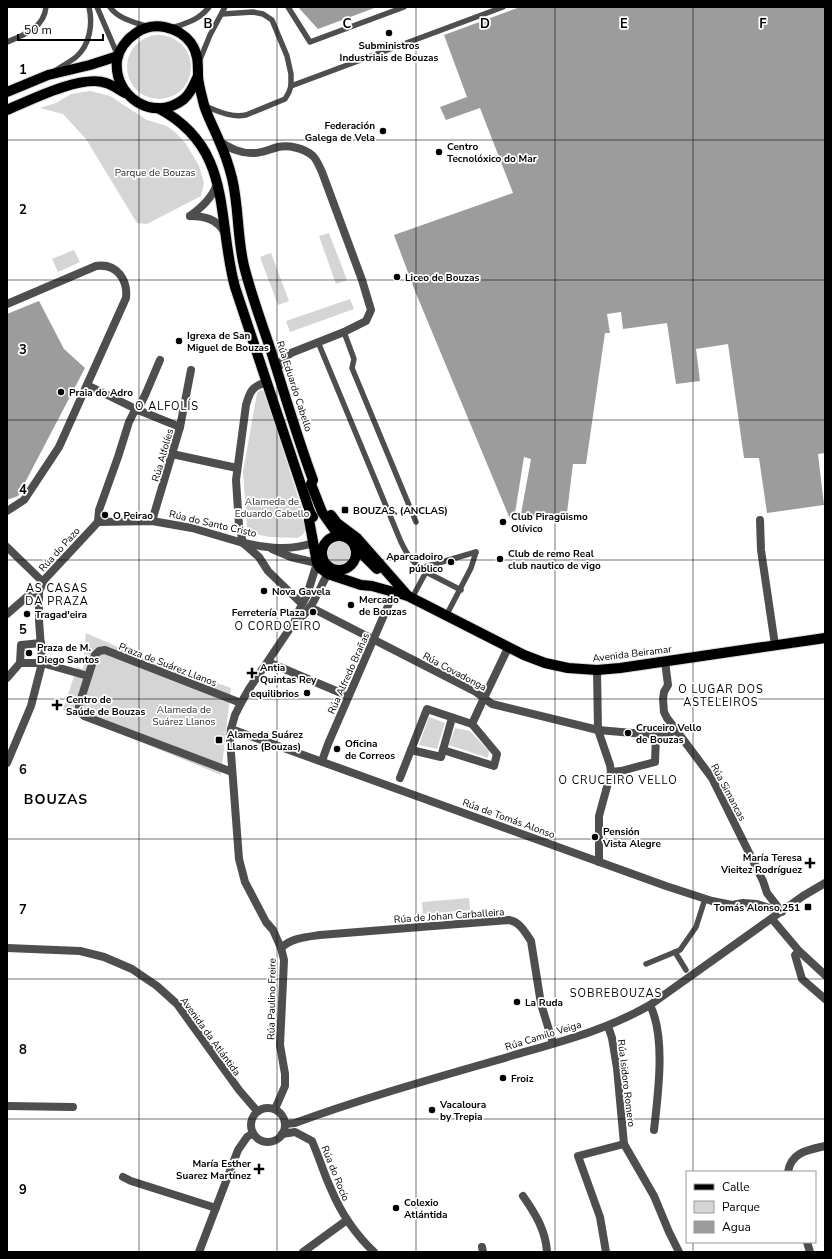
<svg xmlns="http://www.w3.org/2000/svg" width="832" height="1259" font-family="'Nunito Sans',sans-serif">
<rect width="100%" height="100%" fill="#fff"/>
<g fill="#d5d5d5">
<circle cx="159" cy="67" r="32"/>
<polygon points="90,91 110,96 147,120 167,126 176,133 186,144 199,166 204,183 201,196 147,224 137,223 86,139 63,114 40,108 56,103 71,94"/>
<polygon points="329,233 347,280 336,284 319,236"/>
<polygon points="74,250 80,262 58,272 52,259"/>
<polygon points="271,253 289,301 278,305 260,257"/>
<polygon points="350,299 354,309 290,332 286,321"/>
<path d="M260,390L264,391L307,525C305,531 304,535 298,538C284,537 256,540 247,527L243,472L257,393Z"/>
<circle cx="339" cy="553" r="13"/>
<polygon points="86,633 125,650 231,688 221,775 63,710 77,667 83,669"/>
<polygon points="429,717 445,723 437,749 419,745"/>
<polygon points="455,728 470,731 489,751 488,758 449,745"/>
<polygon points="469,898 470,910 423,914 422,902"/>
</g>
<g fill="#9c9c9c">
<polygon points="298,7 377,7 318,29"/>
<polygon points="520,7 825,7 825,453 818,454 824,505 767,513 759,458 744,458 728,344 696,349 700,381 676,384 667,323 623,329 621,312 607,314 610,333 605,333 586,464 573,464 566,521 521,514 531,459 524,457 515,513 510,519 415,291 394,235 513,193 480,108 446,120 440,107 467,97 444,35"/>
<polygon points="39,301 64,349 85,368 18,496 7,500 7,314"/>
</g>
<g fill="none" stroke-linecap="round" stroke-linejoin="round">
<defs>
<g id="primary">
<path d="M198,76C194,84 191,93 184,99C154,123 113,97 117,60C119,49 127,39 136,33C153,21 178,26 191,43C198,53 198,63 198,75C198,84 202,96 204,105C208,118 215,130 220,143C225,154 229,166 232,178C239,207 237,237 244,266C251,294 261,321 270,348C284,392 297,437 313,480L311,484L322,512L339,536"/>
<polyline points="7,92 48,75 90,65 118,56"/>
<path d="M158,108C234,148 216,217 235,287L310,512L313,517"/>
<path d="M7,110C30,100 82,74 106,83C113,85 119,90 125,93"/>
<polyline points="310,512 309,520 317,563 320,568 328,574 361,585 372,586 408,596 524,655 545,663 568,668 597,670 620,668 825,638"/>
<polyline points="331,515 337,523 357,538 408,596"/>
<circle cx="339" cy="553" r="17"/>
<polyline points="355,547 377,569"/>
</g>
</defs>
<use href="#primary" stroke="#dbdbdb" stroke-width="12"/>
<g stroke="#4e4e4e" stroke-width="5.5">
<polyline points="97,7 118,56"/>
<path d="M110,7C118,19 135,22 148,27"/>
<polyline points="288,7 310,42 404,7"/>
<path d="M172,28C187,23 199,20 209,7"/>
<path d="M7,42C24,35 44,28 46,7"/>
<polyline points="199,62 210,35 225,7"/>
<path d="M55,71C62,66 70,62 76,57C90,45 93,24 89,7"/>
<polyline points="291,86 503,7"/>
<path d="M205,106C218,111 231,118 246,115L285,99L289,92L291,86V74L287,56L272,20L263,14L253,12L222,14"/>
<polyline points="344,332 354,359 352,368 416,522"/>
<path d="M318,342L401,542C409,558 411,561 426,572L412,598"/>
<polyline points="421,568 476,552"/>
<polyline points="426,572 461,590"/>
<polyline points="446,616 471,568 476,552"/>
<polyline points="675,952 686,970"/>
<polyline points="646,964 680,950 696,927 705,899"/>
</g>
<g stroke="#4e4e4e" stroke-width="8">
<path d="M7,304L96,266C117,263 128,280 126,298L59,447L24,500L7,511"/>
<polyline points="87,385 138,410 180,427"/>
<polyline points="172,454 237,468"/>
<polyline points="152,521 180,427 191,370"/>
<polyline points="98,522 99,510 118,457 129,422 134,412 138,410 146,393 160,360"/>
<polyline points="98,522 152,521 192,528 243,543"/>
<polyline points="7,547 43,582"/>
<polyline points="7,614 29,595 39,591"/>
<polyline points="20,663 42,663 88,676"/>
<polyline points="20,663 21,645 41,643"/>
<polyline points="7,678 20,663"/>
<polyline points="598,730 656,735"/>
<polyline points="411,750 441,757 452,718"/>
<polyline points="443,750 494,766 497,754 472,724 484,698"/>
<polyline points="7,763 31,706 42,663 39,620 39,591 45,579 98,522"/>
<polyline points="232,772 84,716 79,711 79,705 95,655 99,651 105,650 241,703"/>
<polyline points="400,778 427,709 472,724"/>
</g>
<g stroke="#4e4e4e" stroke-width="8">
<path d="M220,142C230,148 241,154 254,153C262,153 270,149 278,147C289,145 304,148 313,156C317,160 319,166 322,172L362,280L371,310L366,321L344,332L291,353L283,360L277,370"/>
<path d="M190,216C202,207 212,198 217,184"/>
<path d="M190,216C205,216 217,219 225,233"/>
<path d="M266,382C252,387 250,391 246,405L236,480L239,525L243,543L259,557L268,571L302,604"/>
<polyline points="760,520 761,550 775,645"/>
<path d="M244,543C268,548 290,551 313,543"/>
<polyline points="272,549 291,557 325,565"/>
<polyline points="310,607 476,692 492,704 598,730"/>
<path d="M295,621C311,614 318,591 326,577L328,574L335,570"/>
<polyline points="665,661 668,685 664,692 663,699 664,712 667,718 712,778 763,881 767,893 781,911"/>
<polyline points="268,662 348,696"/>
<polyline points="597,670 598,730 610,765 611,772 599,816 599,862"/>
<polyline points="484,698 508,648"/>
<polyline points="231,729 666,886 712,901 732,905 743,903 757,904 782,912"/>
<polyline points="322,761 328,744 394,592"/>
<polyline points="611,772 621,771 655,762 656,735 667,734 676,730"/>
<polyline points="772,919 799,951 825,975"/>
<path d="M281,948C291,938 306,937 320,935L509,920C520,922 525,932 531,941L541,1004L553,1043"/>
<polyline points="799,951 795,955 802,979 825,999"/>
<path d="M650,1005C666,1037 658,1094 654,1130"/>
<polyline points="608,1026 612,1038 617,1068 624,1144 654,1196 669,1232 679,1252"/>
<polyline points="7,1106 73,1107"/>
<circle cx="268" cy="1125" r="17"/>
<polyline points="275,1109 285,1086 285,1074 280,1045 284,960 281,948 273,930 266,922 245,882 239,859 230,740 231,729 235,715 241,703 249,689 295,621 296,616 307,595 317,563"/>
<path d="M285,1124L295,1123C366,1097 439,1077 511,1056C559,1042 607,1030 650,1005L803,896L825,883"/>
<path d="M282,1134L295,1132L312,1141C319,1157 324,1174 331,1189C341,1213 355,1234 374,1252"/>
<path d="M788,1172C791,1152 808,1150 825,1146"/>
<polyline points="123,1177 131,1181 216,1208"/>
<path d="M523,1196C535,1213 546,1231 547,1252"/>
<polyline points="807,1242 810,1252"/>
<polyline points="482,1247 483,1252"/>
<polyline points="199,1252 238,1150 247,1137 253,1133"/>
<polyline points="303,1252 347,1220"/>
<polyline points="606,1252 600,1217 578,1156 624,1144"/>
</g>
<polyline stroke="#4e4e4e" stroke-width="8" points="7,948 80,951 104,957 132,969 157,986 177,1004 239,1090 257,1111"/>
<use href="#primary" stroke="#000" stroke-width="10"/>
</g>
<path fill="none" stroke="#000" stroke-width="1" stroke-opacity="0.55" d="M139,7V1252M277,7V1252M416,7V1252M555,7V1252M693,7V1172M7,140H825M7,280H825M7,420H825M7,560H825M7,699H825M7,839H825M7,979H825M7,1119H825M693,1242V1252"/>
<g fill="#000" stroke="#fff" stroke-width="1.5">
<circle cx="389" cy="33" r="4"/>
<circle cx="383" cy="131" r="4"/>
<circle cx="439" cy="152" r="4"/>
<circle cx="397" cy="277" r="4"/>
<circle cx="179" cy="341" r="4"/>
<circle cx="61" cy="392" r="4"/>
<rect x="341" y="506" width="8" height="8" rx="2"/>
<circle cx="105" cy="515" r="4"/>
<circle cx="503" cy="522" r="4"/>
<circle cx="500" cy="559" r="4"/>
<circle cx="451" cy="562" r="4"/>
<circle cx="264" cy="591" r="4"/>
<circle cx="351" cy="605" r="4"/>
<circle cx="313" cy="612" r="4"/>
<circle cx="27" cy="614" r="4"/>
<circle cx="29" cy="653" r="4"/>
<path d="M250 667h4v4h4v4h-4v4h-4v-4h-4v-4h4z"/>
<circle cx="307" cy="693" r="4"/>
<path d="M55 699h4v4h4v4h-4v4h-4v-4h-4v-4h4z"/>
<circle cx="628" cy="733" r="4"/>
<rect x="215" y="736" width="8" height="8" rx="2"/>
<circle cx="337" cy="749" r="4"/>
<circle cx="595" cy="837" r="4"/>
<path d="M808 857h4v4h4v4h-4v4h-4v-4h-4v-4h4z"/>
<rect x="804" y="903" width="8" height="8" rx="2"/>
<circle cx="517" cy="1002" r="4"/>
<circle cx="503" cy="1078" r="4"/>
<circle cx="432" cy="1110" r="4"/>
<path d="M257 1163h4v4h4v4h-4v4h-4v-4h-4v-4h4z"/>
<circle cx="396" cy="1208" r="4"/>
</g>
<g text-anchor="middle" stroke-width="3.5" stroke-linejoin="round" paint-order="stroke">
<g font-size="10" font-weight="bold" fill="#000" stroke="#fff" text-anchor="start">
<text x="389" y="49" text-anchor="middle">Subministros<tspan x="389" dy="12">Industriais de Bouzas</tspan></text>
<text x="375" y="129" text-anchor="end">Federación<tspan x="375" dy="12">Galega de Vela</tspan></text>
<text x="447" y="150">Centro<tspan x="447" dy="12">Tecnolóxico do Mar</tspan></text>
<text x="405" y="281">Liceo de Bouzas</text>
<text x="187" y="339">Igrexa de San<tspan x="187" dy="12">Miguel de Bouzas</tspan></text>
<text x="69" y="396">Praia do Adro</text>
<text x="353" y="514">BOUZAS, (ANCLAS)</text>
<text x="113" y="519">O Peirao</text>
<text x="511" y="520">Club Piragüismo<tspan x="511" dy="12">Olívico</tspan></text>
<text x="508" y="557">Club de remo Real<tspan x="508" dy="12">club nautico de vigo</tspan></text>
<text x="443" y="560" text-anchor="end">Aparcadoiro<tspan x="443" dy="12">público</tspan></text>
<text x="272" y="595">Nova Gavela</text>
<text x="359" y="603">Mercado<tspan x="359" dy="12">de Bouzas</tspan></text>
<text x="305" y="616" text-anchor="end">Ferretería Plaza</text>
<text x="35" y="618">Tragad'eira</text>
<text x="37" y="651">Praza de M.<tspan x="37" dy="12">Diego Santos</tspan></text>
<text x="260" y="671">Antia<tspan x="260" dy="12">Quintas Rey</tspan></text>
<text x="299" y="697" text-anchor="end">equilibrios</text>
<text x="66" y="703">Centro de<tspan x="66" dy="12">Saúde de Bouzas</tspan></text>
<text x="636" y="731">Cruceiro Vello<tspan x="636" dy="12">de Bouzas</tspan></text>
<text x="227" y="738">Alameda Suárez<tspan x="227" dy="12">Llanos (Bouzas)</tspan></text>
<text x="345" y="747">Oficina<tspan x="345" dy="12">de Correos</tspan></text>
<text x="603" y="835">Pensión<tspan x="603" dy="12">Vista Alegre</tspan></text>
<text x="802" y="861" text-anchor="end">María Teresa<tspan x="802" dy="12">Vieitez Rodríguez</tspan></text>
<text x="800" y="911" text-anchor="end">Tomás Alonso,251</text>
<text x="525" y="1006">La Ruda</text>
<text x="511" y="1082">Froiz</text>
<text x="440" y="1108">Vacaloura<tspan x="440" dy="12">by Trepia</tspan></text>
<text x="251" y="1167" text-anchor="end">María Esther<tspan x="251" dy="12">Suarez Martínez</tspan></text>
<text x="404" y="1206">Colexio<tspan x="404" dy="12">Atlántida</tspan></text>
</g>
<g font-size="10" fill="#2c2c2c" stroke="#fff">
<text x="155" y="176">Parque de Bouzas</text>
<text x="272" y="505">Alameda de<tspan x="272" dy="12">Eduardo Cabello</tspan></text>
<text x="184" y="713">Alameda de<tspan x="184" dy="12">Suárez Llanos</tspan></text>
</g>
<g font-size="10" fill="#000" stroke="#fff">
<text transform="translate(295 386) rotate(72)" y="4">Rúa Eduardo Cabello</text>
<text transform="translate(162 455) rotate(-74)" y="4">Rúa Alfolíes</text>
<text transform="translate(213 523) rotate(13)" y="4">Rúa do Santo Cristo</text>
<text transform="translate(59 549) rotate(-48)" y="4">Rúa do Pazo</text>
<text transform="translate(632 653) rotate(-7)" y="4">Avenida Beiramar</text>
<text transform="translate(168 664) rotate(21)" y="4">Praza de Suárez Llanos</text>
<text transform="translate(455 671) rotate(28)" y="4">Rúa Covadonga</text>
<text transform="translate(348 673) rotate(-66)" y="4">Rúa Alfredo Brañas</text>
<text transform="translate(729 792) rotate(62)" y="4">Rúa Simancas</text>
<text transform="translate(509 818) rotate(20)" y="4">Rúa de Tomás Alonso</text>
<text transform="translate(449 915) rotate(-4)" y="4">Rúa de Johan Carballeira</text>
<text transform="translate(271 999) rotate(-89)" y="4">Rúa Paulino Freire</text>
<text transform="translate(543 1035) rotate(-17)" y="4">Rúa Camilo Veiga</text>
<text transform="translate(211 1036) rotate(54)" y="4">Avenida da Atlántida</text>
<text transform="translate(627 1083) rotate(83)" y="4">Rúa Isidoro Romero</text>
<text transform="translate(336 1173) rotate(68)" y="4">Rúa do Rocío</text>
</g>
<g font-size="11" letter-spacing="1" fill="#000" stroke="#fff">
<text x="167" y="410">O ALFOLÍS</text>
<text x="57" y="592">AS CASAS<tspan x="57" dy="13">DA PRAZA</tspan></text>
<text x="278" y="630">O CORDOEIRO</text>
<text x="721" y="693">O LUGAR DOS<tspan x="721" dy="13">ASTELEIROS</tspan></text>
<text x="618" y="784">O CRUCEIRO VELLO</text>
<text x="616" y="997">SOBREBOUZAS</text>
</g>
<g font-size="14" font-weight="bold" letter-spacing="1" fill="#000" stroke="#fff">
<text x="56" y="804">BOUZAS</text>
</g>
</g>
<g font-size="13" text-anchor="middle" font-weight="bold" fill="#000" stroke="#fff" stroke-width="3.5" stroke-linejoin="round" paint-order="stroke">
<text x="208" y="28">B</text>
<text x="347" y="28">C</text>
<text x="485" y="28">D</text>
<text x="624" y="28">E</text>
<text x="763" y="28">F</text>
<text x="23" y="74">1</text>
<text x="23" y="214">2</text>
<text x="23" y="354">3</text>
<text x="23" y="494">4</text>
<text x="23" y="634">5</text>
<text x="23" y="774">6</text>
<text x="23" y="914">7</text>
<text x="23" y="1054">8</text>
<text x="23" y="1194">9</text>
</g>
<rect width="832" height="1259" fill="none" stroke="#000000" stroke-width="16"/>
<rect x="686" y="1171" width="130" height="72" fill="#ffffff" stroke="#999999"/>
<rect x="694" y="1184" width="20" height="6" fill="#000000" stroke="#999999"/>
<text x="722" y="1191" font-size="12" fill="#000000">Calle</text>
<rect x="694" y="1201" width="20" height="12" fill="#d5d5d5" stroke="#999999"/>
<text x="722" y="1211" font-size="12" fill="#000000">Parque</text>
<rect x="694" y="1221" width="20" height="12" fill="#9c9c9c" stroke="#999999"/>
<text x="722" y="1231" font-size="12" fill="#000000">Agua</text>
<path d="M18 34v6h85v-6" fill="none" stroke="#000000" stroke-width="2"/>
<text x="24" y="34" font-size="12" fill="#000000" stroke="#ffffff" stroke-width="3" paint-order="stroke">50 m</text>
</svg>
